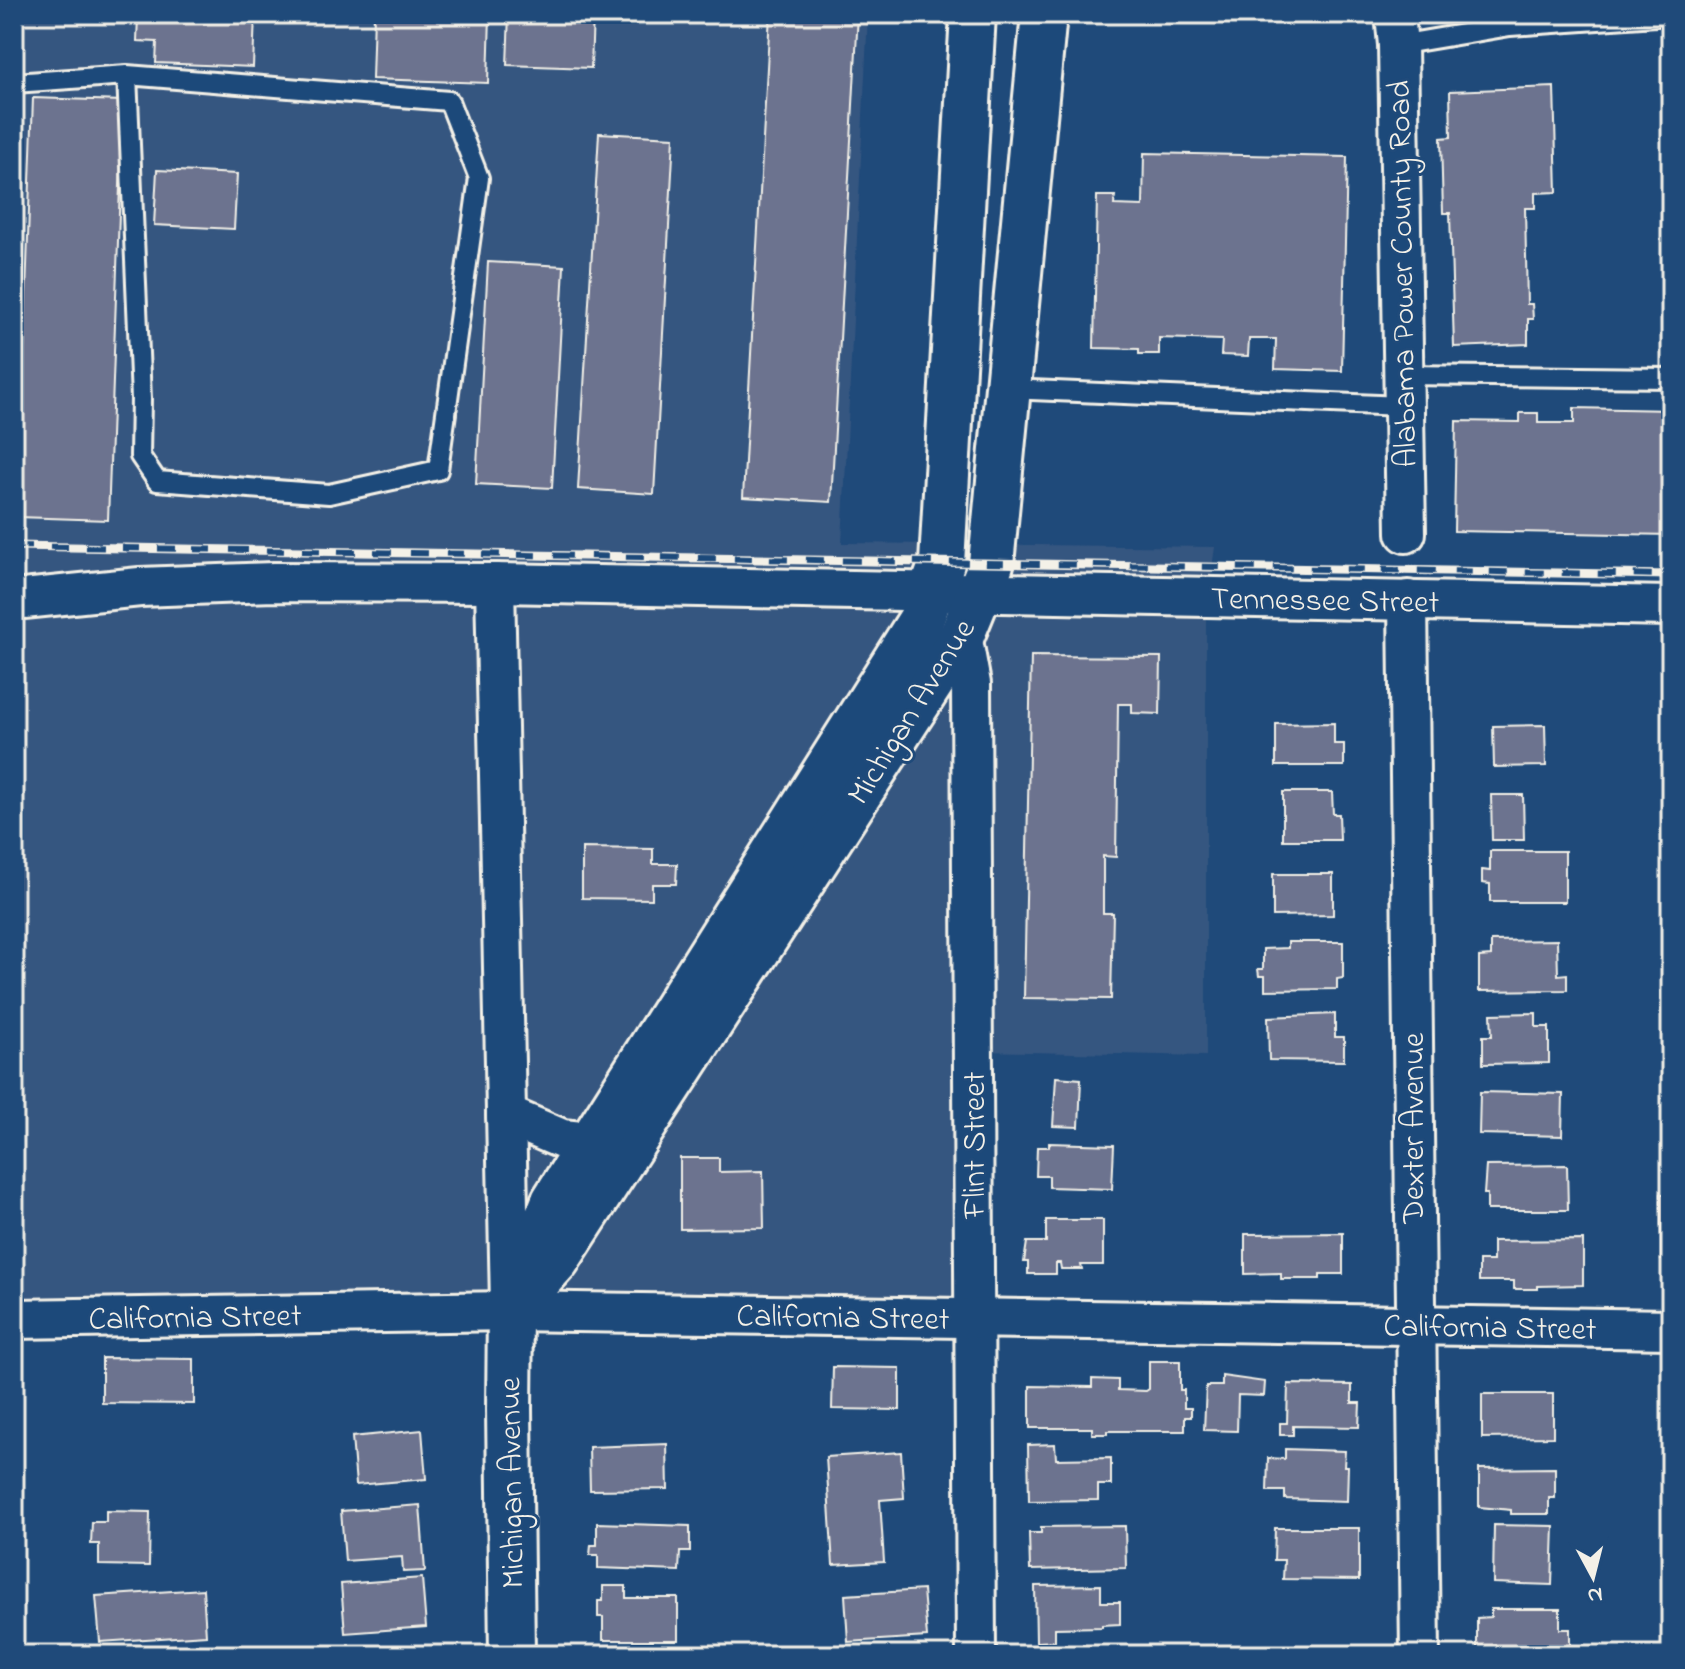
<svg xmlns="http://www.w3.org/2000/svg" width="1685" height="1669" font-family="'Indie Flower',sans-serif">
<rect width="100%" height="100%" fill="#1f4a7a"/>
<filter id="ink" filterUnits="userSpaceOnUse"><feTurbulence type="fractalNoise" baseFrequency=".0125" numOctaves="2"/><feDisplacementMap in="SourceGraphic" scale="16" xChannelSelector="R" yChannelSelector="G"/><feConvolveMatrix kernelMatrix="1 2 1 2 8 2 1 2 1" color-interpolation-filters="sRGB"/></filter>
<g filter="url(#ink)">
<polygon fill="#365680" points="14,14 868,14 842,543 1215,547 1206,609 1206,1056 984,1051 984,1328 26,1335 14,751"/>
<g fill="#6c738f" stroke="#f4f1e8" stroke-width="2">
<polygon points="156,14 255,14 253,67 156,63 157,42 137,41 138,16 156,17"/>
<polygon points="374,14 490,14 488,83 372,79"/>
<polygon points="509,14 593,14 591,68 507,65"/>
<polygon points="770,14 858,14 831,502 743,497"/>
<polygon points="1554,87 1557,192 1535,193 1535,208 1525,208 1527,304 1532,304 1533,319 1528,319 1528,344 1454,347 1450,213 1443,213 1441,138 1451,137 1450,91"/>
<polygon points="33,98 123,101 108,520 18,517"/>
<polygon points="599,133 674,137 654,494 578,489"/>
<polygon points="1144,153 1347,157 1342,371 1275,369 1276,339 1249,339 1248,356 1221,355 1222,340 1159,338 1159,354 1139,354 1139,349 1094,348 1097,196 1115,196 1114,205 1143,206"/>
<polygon points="157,170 237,174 234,229 154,225"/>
<polygon points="488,262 564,266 552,488 476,484"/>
<polygon points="1574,408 1671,410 1671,535 1454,531 1456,421 1520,422 1520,413 1538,413 1538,423 1574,423"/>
<polygon points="1031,656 1161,657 1160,714 1132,713 1132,704 1118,704 1116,857 1103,856 1103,913 1113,913 1111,999 1024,998"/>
<polygon points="1334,723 1334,744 1344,744 1344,766 1276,766 1276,724"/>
<polygon points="1545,725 1546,766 1494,767 1493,726"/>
<polygon points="1283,792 1332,792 1333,814 1339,814 1340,840 1283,840"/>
<polygon points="1491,795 1523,795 1524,840 1492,840"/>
<polygon points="582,848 653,849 653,864 677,864 676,884 652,884 652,899 582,898"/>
<polygon points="1490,851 1565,851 1565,902 1490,902 1490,884 1482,883 1482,870 1490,871"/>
<polygon points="1273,874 1333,874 1333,915 1273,916"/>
<polygon points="1557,940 1558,975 1567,974 1567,990 1479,991 1479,957 1491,956 1491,941"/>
<polygon points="1288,942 1343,942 1343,978 1337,979 1337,989 1265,990 1265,976 1259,976 1258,969 1263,969 1263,949 1288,948"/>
<polygon points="1536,1013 1536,1027 1549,1027 1549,1063 1483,1064 1483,1036 1492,1036 1491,1014"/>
<polygon points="1335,1014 1335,1037 1344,1037 1344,1061 1269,1060 1268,1017"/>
<polygon points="1056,1077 1081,1079 1079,1127 1053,1126"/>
<polygon points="1480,1092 1563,1094 1562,1136 1479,1134"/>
<polygon points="1049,1143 1114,1145 1112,1189 1049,1187 1049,1176 1036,1176 1037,1147 1049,1147"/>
<polygon points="680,1158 719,1158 719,1172 763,1171 764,1228 680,1229"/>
<polygon points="1567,1165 1568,1210 1487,1210 1487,1194 1484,1194 1486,1166"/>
<rect x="1661" y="1194" width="10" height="66"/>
<polygon points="1046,1220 1103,1220 1103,1265 1081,1265 1082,1269 1061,1269 1060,1263 1056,1263 1056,1274 1028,1274 1028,1262 1024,1262 1027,1242 1046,1242"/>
<polygon points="1343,1233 1343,1274 1320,1274 1320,1279 1281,1279 1281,1273 1245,1274 1245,1234"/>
<polygon points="1583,1240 1583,1285 1538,1286 1538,1289 1514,1289 1514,1281 1479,1281 1479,1261 1493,1261 1493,1241"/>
<polygon points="102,1358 194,1359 194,1404 102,1403"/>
<polygon points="1149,1361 1180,1361 1180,1390 1184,1390 1184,1408 1191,1408 1191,1417 1185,1417 1185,1431 1107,1431 1107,1434 1092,1434 1092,1428 1030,1428 1030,1386 1092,1387 1092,1379 1118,1380 1118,1390 1146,1391 1149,1389"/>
<polygon points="833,1367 900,1368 900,1410 832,1409"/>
<polygon points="1222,1376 1265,1382 1264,1396 1238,1395 1237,1431 1204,1430 1206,1386 1222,1386"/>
<polygon points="1288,1384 1352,1385 1352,1403 1360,1403 1359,1427 1293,1426 1293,1435 1280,1435 1280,1423 1287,1423"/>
<polygon points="1482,1394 1553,1394 1553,1437 1482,1438"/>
<rect x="1666" y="1401" width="5" height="32"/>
<polygon points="422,1430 426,1479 356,1485 352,1437"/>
<polygon points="667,1444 668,1489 590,1490 589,1447"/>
<polygon points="1055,1444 1056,1459 1111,1458 1111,1485 1098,1485 1098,1500 1029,1501 1028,1445"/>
<polygon points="1285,1449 1345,1451 1344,1466 1348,1466 1347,1501 1285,1499 1285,1491 1267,1491 1268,1458 1285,1459"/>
<polygon points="901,1452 904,1498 880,1500 884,1562 833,1565 826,1457"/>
<polygon points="1555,1468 1555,1498 1549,1498 1549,1514 1511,1514 1511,1510 1479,1507 1479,1469"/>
<polygon points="420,1505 425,1571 403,1572 402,1557 345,1561 341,1511"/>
<polygon points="106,1511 150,1512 149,1566 99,1565 99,1544 91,1544 92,1522 106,1522"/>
<polygon points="597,1523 690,1526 690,1552 680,1552 679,1571 598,1568 598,1555 590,1555 591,1545 597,1545"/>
<polygon points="1494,1525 1554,1526 1552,1585 1493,1583"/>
<polygon points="1125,1526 1126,1568 1030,1570 1029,1533 1041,1533 1041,1527"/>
<polygon points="1275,1528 1359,1528 1359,1580 1283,1579 1284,1560 1274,1560"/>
<polygon points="422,1578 426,1627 345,1633 341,1584"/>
<polygon points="1101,1585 1101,1602 1120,1602 1120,1624 1102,1625 1102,1627 1055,1628 1055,1641 1036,1642 1035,1586"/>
<polygon points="603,1586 626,1586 626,1598 678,1598 678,1640 603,1640 603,1617 598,1617 598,1601 603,1601"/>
<polygon points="203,1589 206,1635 100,1642 96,1596"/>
<polygon points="923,1590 927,1637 848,1642 845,1595"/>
<polygon points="1491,1609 1560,1609 1560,1629 1570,1629 1570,1652 1477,1653 1477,1618 1491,1617"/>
<polygon points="175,1648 176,1655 114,1655"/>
</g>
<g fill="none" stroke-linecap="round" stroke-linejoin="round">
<defs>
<g id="service">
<polyline points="1398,45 1510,26 1671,15"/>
<polyline points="14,83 127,75 449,101 479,178 438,470 329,494 157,481 140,456 141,399 127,75"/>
<polyline points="1402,375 1671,378"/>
<polyline points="1008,389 1402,406"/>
</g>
<g id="minor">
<polyline points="1395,14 1398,45 1406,533"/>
<polyline points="495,583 510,1304"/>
<polyline points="14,600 140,587 274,582 495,583 1671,606"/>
<polyline points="1408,600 1420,1655"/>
<polyline points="962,635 971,684 976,1655"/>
<polyline points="506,1115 562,1139 591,1142"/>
<polyline points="14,1319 510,1311 1671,1329"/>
</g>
<g id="secondary">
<polyline points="539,1280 557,1260 962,635 991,564 1044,14"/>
<polyline points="512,1655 509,1409 510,1311 554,1201 922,618 942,563 973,14"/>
</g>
</defs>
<use href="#service" stroke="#f4f1e8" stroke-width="24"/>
<use href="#minor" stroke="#f4f1e8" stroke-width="44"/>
<use href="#secondary" stroke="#f4f1e8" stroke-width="50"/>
<use href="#service" stroke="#1f4a7a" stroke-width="18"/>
<use href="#minor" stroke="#1f4a7a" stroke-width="38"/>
<use href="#secondary" stroke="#1f4a7a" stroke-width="44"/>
<defs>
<polyline id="rail" points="14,546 1671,575"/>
</defs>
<use href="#rail" stroke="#f4f1e8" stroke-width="9"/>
<use href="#rail" stroke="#1f4a7a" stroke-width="6" stroke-dasharray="18" stroke-linecap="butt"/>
</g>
</g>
<g text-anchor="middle" stroke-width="6" stroke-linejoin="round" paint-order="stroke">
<g font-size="32" fill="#f4f1e8" stroke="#1f4a7a">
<text transform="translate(1401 274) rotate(-91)" y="11">Alabama Power County Road</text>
<text transform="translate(1325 599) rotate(1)" y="11">Tennessee Street</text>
<text transform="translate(910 711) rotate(-58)" y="11">Michigan Avenue</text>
<text transform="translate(1412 1128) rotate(-90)" y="11">Dexter Avenue</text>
<text transform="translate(973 1145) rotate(-90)" y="11">Flint Street</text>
<text transform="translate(195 1316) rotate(-1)" y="11">California Street</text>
<text transform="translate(843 1316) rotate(1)" y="11">California Street</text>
<text transform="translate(1490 1326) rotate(1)" y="11">California Street</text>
<text transform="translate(510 1483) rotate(-91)" y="11">Michigan Avenue</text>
</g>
</g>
<rect width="1685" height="1669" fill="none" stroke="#1f4a7a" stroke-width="48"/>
<rect x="24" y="24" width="1637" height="1621" fill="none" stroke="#f4f1e8" stroke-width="3" filter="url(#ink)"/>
<g transform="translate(1593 1577) rotate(173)" stroke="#1f4a7a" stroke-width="6" paint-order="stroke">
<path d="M0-6L14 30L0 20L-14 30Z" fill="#f4f1e8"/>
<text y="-12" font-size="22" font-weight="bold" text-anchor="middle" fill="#f4f1e8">N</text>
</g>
</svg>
